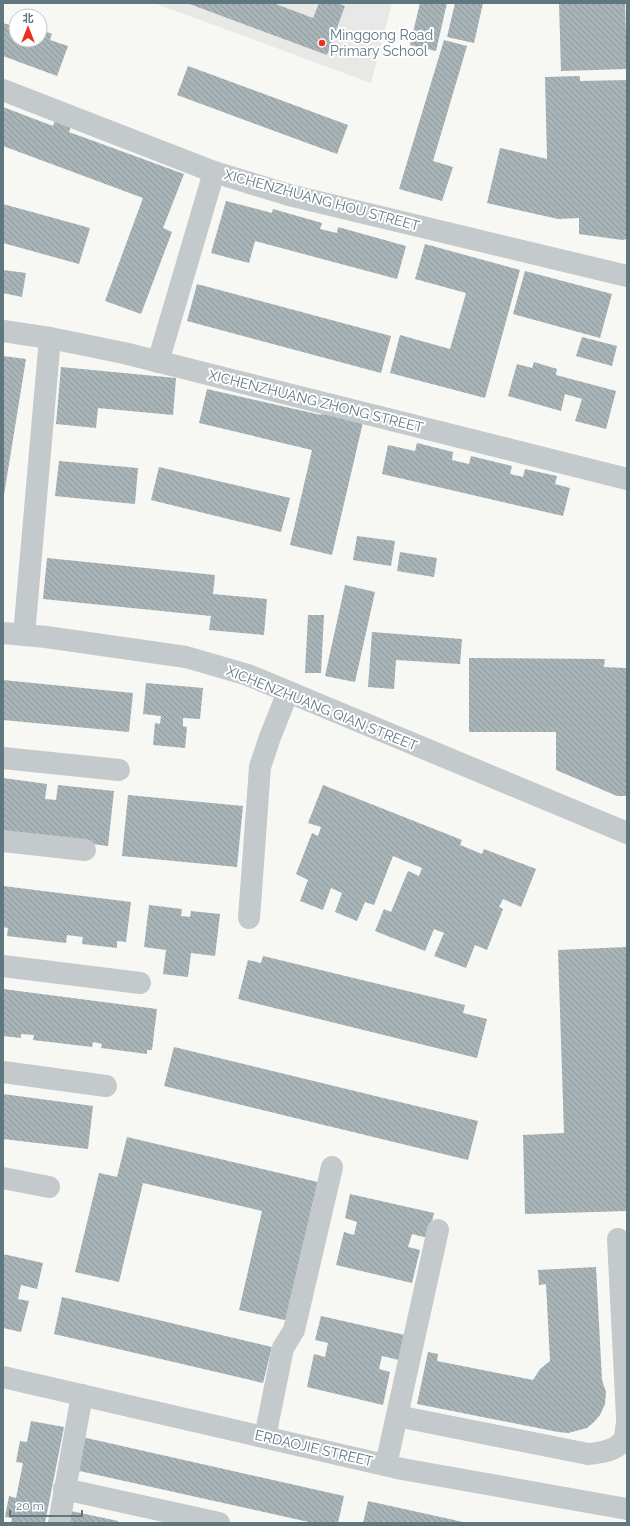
<svg xmlns="http://www.w3.org/2000/svg" width="630" height="1526" font-family="Raleway,'Noto Sans SC',sans-serif">
<defs>
<pattern id="building-back-hatch" width="6" height="6" patternUnits="userSpaceOnUse"><rect width="6" height="6" fill="#a8b4b7"/><path d="M-1 5l2 2M0 0l6 6M5-1l2 2" fill="none" stroke="#8c979a"/></pattern>
</defs>
<rect width="100%" height="100%" fill="#f7f7f4"/>
<polygon fill="#e8e8e7" points="154,3 392,3 371,83"/>
<g fill="url(#building-back-hatch)">
<polygon points="187,3 273,3 313,18 319,3 336,3 345,6 327,55"/>
<polygon points="420,3 447,3 436,51 410,45"/>
<polygon points="455,3 483,3 474,43 447,37"/>
<polygon points="559,3 625,3 627,69 561,71"/>
<polygon points="3,23 16,27 16,40 40,40 40,29 52,34 50,40 68,46 57,76 3,56"/>
<polygon points="444,40 467,46 433,161 453,167 442,201 399,189"/>
<polygon points="188,66 348,125 337,154 177,95"/>
<polygon points="580,76 580,81 627,80 627,239 622,240 579,234 579,218 558,219 487,203 500,148 547,159 545,77"/>
<polygon points="3,107 53,126 55,120 71,126 69,132 184,174 163,228 172,232 141,314 105,301 143,198 3,146"/>
<polygon points="226,201 272,213 273,209 322,223 320,229 337,233 338,227 406,246 397,279 255,241 249,263 211,253"/>
<polygon points="3,204 90,228 79,264 3,243"/>
<polygon points="425,244 520,270 485,398 390,373 400,335 450,349 466,293 415,279"/>
<polygon points="3,270 26,273 22,297 3,293"/>
<polygon points="525,271 612,294 600,338 513,314"/>
<polygon points="197,284 391,336 381,373 187,321"/>
<polygon points="582,337 617,346 612,366 576,356"/>
<polygon points="3,356 26,359 4,495 3,495"/>
<polygon points="534,362 557,369 556,375 616,391 606,429 575,421 582,399 565,394 561,411 508,396 517,364 532,368"/>
<polygon points="61,367 176,378 173,415 98,408 96,428 56,424"/>
<polygon points="207,389 321,415 322,408 364,418 332,555 290,545 312,450 199,423"/>
<polygon points="417,443 453,452 452,460 469,464 471,456 512,466 510,474 523,477 525,469 557,476 555,484 570,488 563,516 382,474 388,445 415,451"/>
<polygon points="59,461 138,468 135,504 55,496"/>
<polygon points="159,467 290,498 281,532 151,500"/>
<polygon points="357,536 395,541 391,566 353,560"/>
<polygon points="400,552 437,558 434,577 397,571"/>
<polygon points="47,558 215,575 213,594 267,599 264,635 209,630 211,616 43,599"/>
<polygon points="345,585 375,592 355,682 325,676"/>
<polygon points="308,615 324,615 321,673 305,673"/>
<polygon points="372,632 462,639 460,664 396,660 394,689 368,687"/>
<polygon points="469,658 605,659 604,667 627,668 627,796 617,796 556,770 556,732 469,732"/>
<polygon points="3,680 133,693 129,732 3,720"/>
<polygon points="146,683 203,688 200,719 183,718 183,726 187,727 185,748 153,745 155,723 160,724 161,716 143,714"/>
<polygon points="3,778 47,784 45,799 56,800 58,785 114,791 108,846 3,833"/>
<polygon points="323,785 462,840 460,845 482,854 484,849 536,869 521,907 503,899 499,907 503,909 487,950 475,945 466,968 434,956 444,933 434,929 425,951 375,931 384,909 391,912 408,871 419,876 422,868 393,856 374,905 365,902 357,921 335,912 342,893 331,888 323,910 300,901 308,880 296,874 312,833 318,836 321,827 308,823"/>
<polygon points="128,795 243,806 237,867 122,856"/>
<polygon points="3,886 131,902 126,942 117,941 117,948 82,944 83,937 67,935 66,943 7,936 8,928 3,927"/>
<polygon points="149,905 182,909 181,916 190,917 191,911 220,914 215,956 191,953 188,977 163,974 166,950 144,947"/>
<polygon points="627,947 627,1211 525,1214 523,1135 564,1133 558,950"/>
<polygon points="263,956 465,1005 463,1013 487,1019 477,1058 238,999 248,960 261,963"/>
<polygon points="3,989 157,1009 152,1050 147,1050 147,1054 101,1048 102,1044 93,1042 92,1047 33,1040 34,1035 21,1034 21,1038 3,1036"/>
<polygon points="174,1047 478,1121 468,1160 164,1086"/>
<polygon points="3,1094 93,1106 88,1149 3,1139"/>
<polygon points="127,1137 322,1183 289,1321 239,1310 262,1211 143,1183 119,1282 75,1272 99,1173 117,1177"/>
<polygon points="350,1194 434,1213 428,1238 412,1234 408,1247 420,1250 412,1283 336,1265 344,1232 354,1235 357,1222 345,1218"/>
<polygon points="3,1254 43,1263 37,1289 21,1285 18,1299 29,1301 21,1332 3,1328"/>
<polygon points="596,1267 602,1380 606,1392 605,1404 600,1415 594,1422 587,1428 568,1433 558,1432 417,1404 428,1352 438,1354 437,1361 533,1380 540,1369 550,1361 546,1284 539,1285 538,1270"/>
<polygon points="62,1297 272,1347 263,1383 54,1334"/>
<polygon points="321,1316 405,1335 399,1360 382,1356 379,1369 390,1372 383,1405 307,1387 314,1354 325,1357 328,1343 315,1340"/>
<polygon points="31,1421 64,1427 45,1523 11,1523 12,1518 5,1517 9,1496 16,1498 23,1463 16,1462 20,1441 27,1442"/>
<polygon points="82,1437 344,1496 338,1523 313,1523 75,1470"/>
<polygon points="368,1501 463,1522 463,1523 363,1523"/>
<polygon points="71,1511 118,1521 117,1523 68,1523"/>
</g>
<g fill="none" stroke-linecap="round" stroke-linejoin="round">
<g stroke="#c4c9cb" stroke-width="22">
<polyline points="3,90 214,172 289,195 627,276"/>
<polyline points="3,331 50,338 124,353 627,479"/>
<polyline points="158,362 214,172"/>
<polyline points="3,633 46,637 186,657 248,675 627,833"/>
<polyline points="24,635 50,338"/>
<polyline points="3,758 119,770"/>
<polyline points="3,841 85,850"/>
<polyline points="249,918 260,767 270,737 288,692"/>
<polyline points="3,966 140,983"/>
<polyline points="3,1072 106,1086"/>
<polyline points="3,1178 49,1187"/>
<polyline points="618,1239 627,1417"/>
<polyline points="3,1377 402,1469 627,1509"/>
<path d="M397,1416L588,1454C600,1453 617,1451 624,1439C626,1435 626,1427 627,1423"/>
<polyline points="265,1437 283,1348 294,1330 332,1167"/>
<polyline points="386,1465 438,1230"/>
<polyline points="64,1489 219,1523"/>
<polyline points="59,1523 82,1395"/>
</g>
</g>
<circle fill="#ec301f" stroke="#fff" stroke-width="1.5" cx="322" cy="43" r="4"/>
<g text-anchor="middle" stroke-width="4" stroke-linejoin="round" paint-order="stroke">
<g font-size="14" fill="#607780" stroke="#fff" text-anchor="start">
<text x="330" y="40">Minggong Road<tspan x="330" dy="16">Primary School</tspan></text>
</g>
<g font-size="14" fill="#607780" stroke="#fff">
<text transform="translate(322 200) rotate(15)" y="5">XICHENZHUANG HOU STREET</text>
<text transform="translate(316 401) rotate(14)" y="5">XICHENZHUANG ZHONG STREET</text>
<text transform="translate(322 708) rotate(22)" y="5">XICHENZHUANG QIAN STREET</text>
<text transform="translate(314 1448) rotate(13)" y="5">ERDAOJIE STREET</text>
</g>
</g>
<rect width="630" height="1526" fill="none" stroke="#607780" stroke-width="8"/>
<g transform="translate(28 28)"><circle r="19" fill="#ffffff" stroke="#bfc9cc"/>
<path d="M0-3L7 15L0 10L-7 15Z" fill="#ec301f"/>
<text y="-6" font-size="11" font-weight="bold" text-anchor="middle" fill="#607780">北</text>
</g>
<path d="M10 1510v6h72v-6" fill="none" stroke="#607780" stroke-width="2"/>
<text x="16" y="1510" font-size="12" fill="#607780" stroke="#ffffff" stroke-width="3" paint-order="stroke">20 m</text>
</svg>
